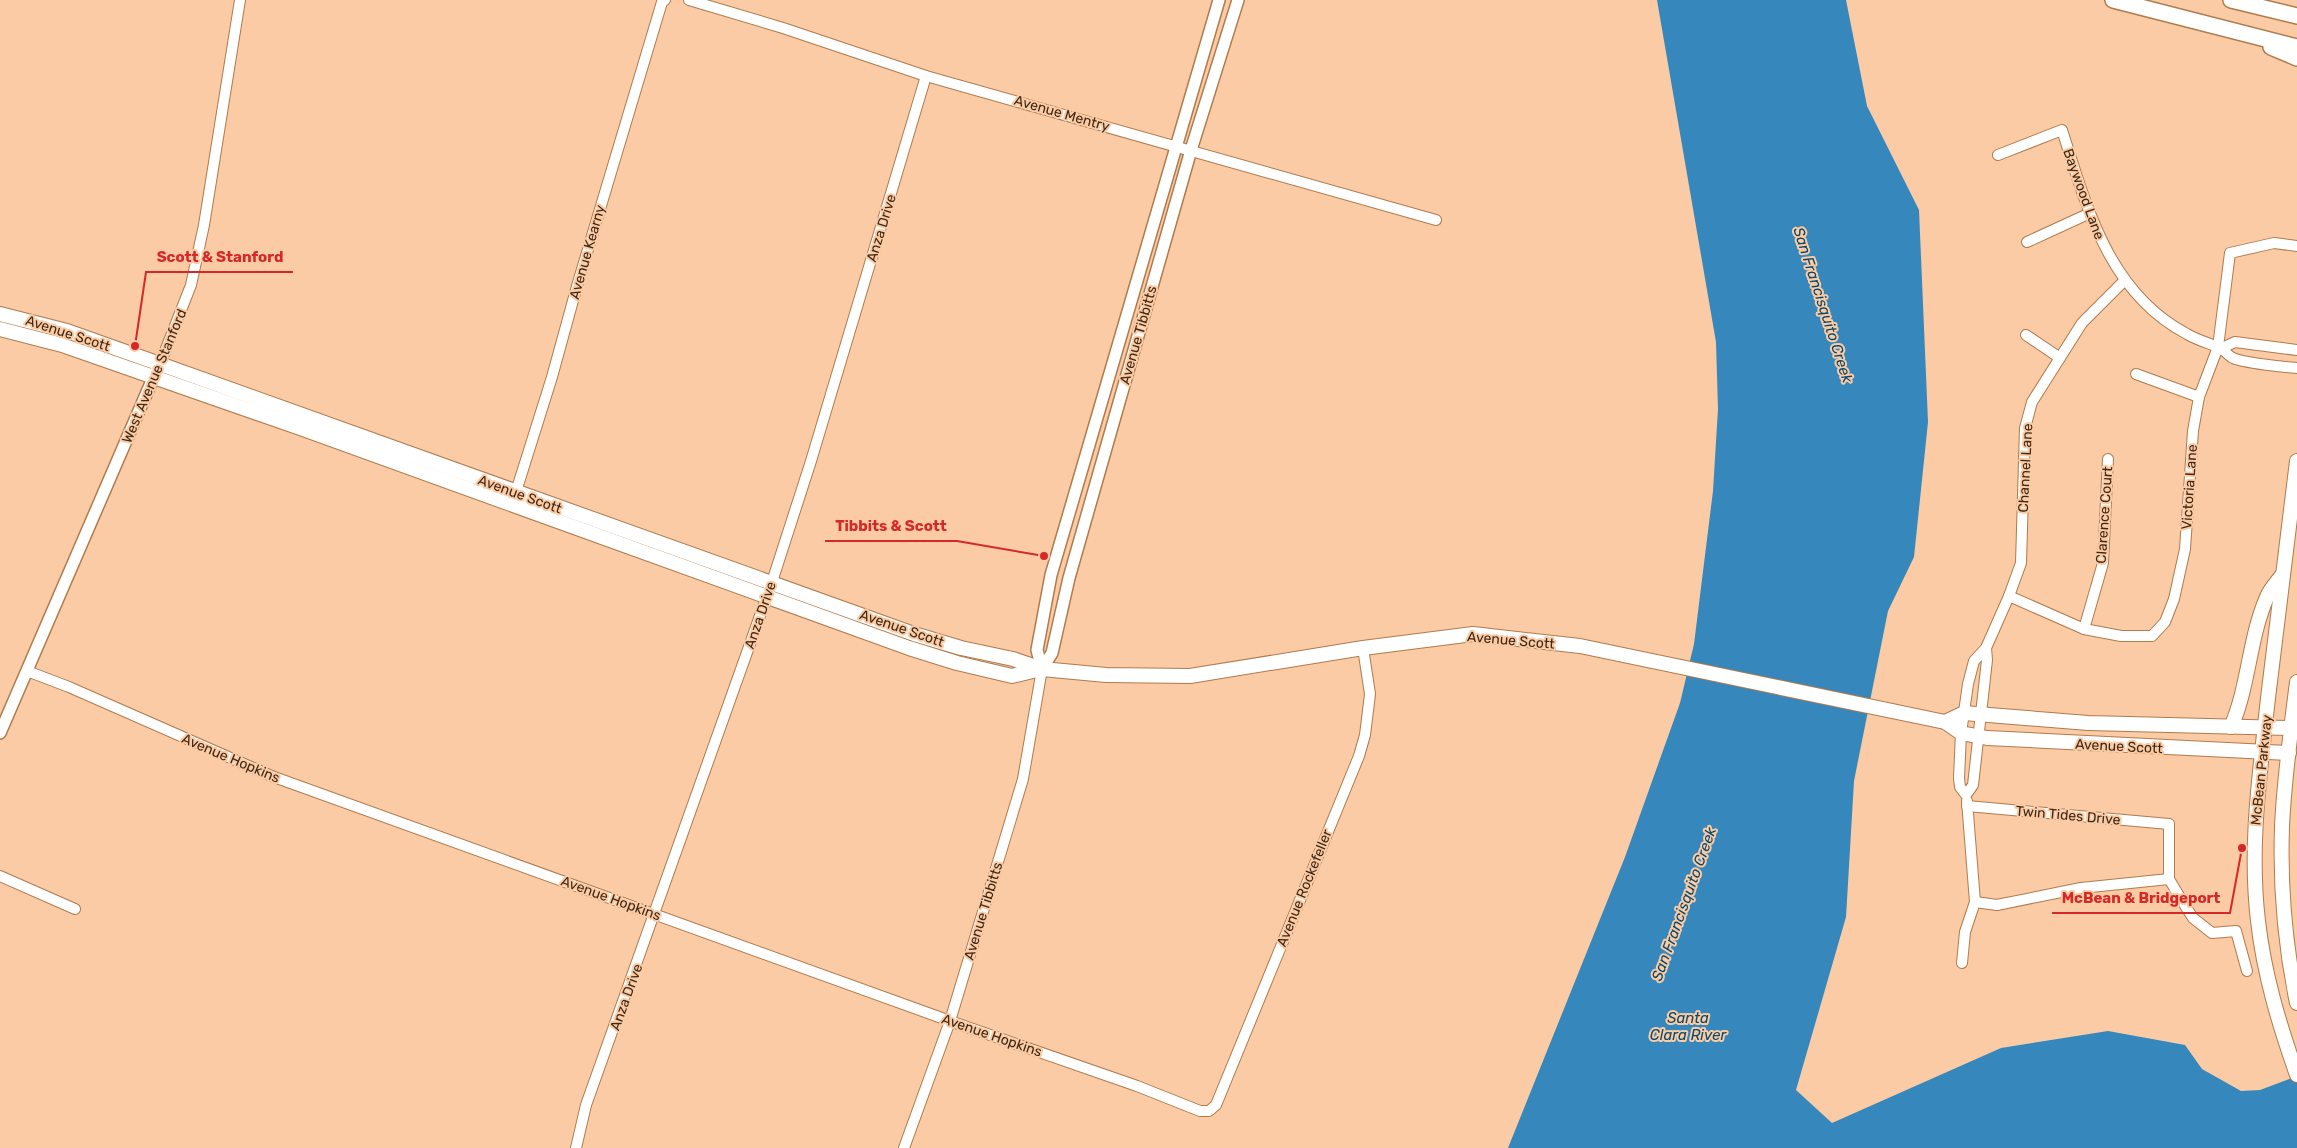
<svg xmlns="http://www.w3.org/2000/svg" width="2297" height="1148" font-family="Rubik,sans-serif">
<rect width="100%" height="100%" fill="#facba4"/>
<polygon fill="#3687bc" points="1657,0 1846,0 1867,106 1919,210 1928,422 1914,557 1888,611 1854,781 1846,917 1796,1090 1832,1123 2001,1048 2108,1031 2185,1045 2202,1069 2241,1091 2260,1090 2297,1076 2297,1148 1508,1148 1625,857 1680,703 1694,644 1713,491 1718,409 1716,342"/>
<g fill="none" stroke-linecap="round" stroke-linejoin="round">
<defs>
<g id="minor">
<polyline points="689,0 783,28 926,76 1436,220"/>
<path d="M1998,155L2062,130C2087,208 2109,293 2187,334C2197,340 2208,343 2218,347C2224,349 2228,356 2233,358C2244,363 2284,367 2297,368"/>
<polyline points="2027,242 2088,214"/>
<polyline points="2026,335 2060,358"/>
<polyline points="2222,348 2235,342 2297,350"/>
<polyline points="160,364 191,285 204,225 240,0"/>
<polyline points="2136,374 2199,397"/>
<polyline points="514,498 552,377 577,286 662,2 665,0"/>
<polyline points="2009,596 2084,629 2121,636 2152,636 2165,622 2174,599 2185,549 2193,431 2199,397 2218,347 2230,253 2274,243 2297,246"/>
<polyline points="2084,629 2103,563 2108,459"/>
<polyline points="1986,648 1987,660 1973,785 1966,795 1960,787 1959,778 1961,733 1968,684 1974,661 1986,648 2009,596 2021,563 2025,428 2032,402 2082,323 2124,281"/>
<polyline points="27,671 69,687 274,777 950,1021 1137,1086 1200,1111 1209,1111 1216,1105 1359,756 1365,735 1370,694 1363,648"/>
<polyline points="1967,806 2169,824 2169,879 2184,904 2193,918 2212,933 2236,931 2247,971"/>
<polyline points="0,876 75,909"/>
<polyline points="1975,902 1997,905 2081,888 2169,879"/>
<polyline points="1962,963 1965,932 1975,902 1967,801"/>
<polyline points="576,1148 586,1105 772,582 811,461 926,76"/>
<polyline points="904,1148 950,1021 1023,779 1042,669"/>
</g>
<g id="tertiary">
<polyline points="1042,669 1052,653 1069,578 1191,150 1238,0"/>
<polyline points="1042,669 1037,650 1051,575 1219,0"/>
<polyline points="0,733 157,369"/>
</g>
<g id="secondary">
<polyline points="0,314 67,331 160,364 914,634 961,648 1013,659 1042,669 1106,675 1190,676 1363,648 1473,634 1580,646 1945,722 1961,733 1987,738 2289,753"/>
<polyline points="0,329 62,345 300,428 909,648 957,663 1012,676 1041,669"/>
<path d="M2297,461C2287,540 2278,619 2268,698C2260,773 2249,845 2258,921C2264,974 2279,1024 2297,1075"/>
<path d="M2297,682C2291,730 2284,779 2282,827C2280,885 2285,945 2297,1003"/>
<polyline points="1945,722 1964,713 2088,723 2291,728"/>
<path d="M2231,727C2249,686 2249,638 2267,597C2270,589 2278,581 2283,574"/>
</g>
<g id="primary">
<polyline points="2113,0 2297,47"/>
<polyline points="2231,0 2297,16"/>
<polyline points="2271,47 2297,58"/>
</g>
</defs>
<use href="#minor" stroke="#b17a4b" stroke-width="12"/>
<use href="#tertiary" stroke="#b17a4b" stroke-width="14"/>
<use href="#secondary" stroke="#b17a4b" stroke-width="16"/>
<use href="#primary" stroke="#b17a4b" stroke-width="18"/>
<use href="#minor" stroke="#fff" stroke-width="10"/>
<use href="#tertiary" stroke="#fff" stroke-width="11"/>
<use href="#secondary" stroke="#fff" stroke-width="14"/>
<use href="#primary" stroke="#fff" stroke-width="15"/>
</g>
<g text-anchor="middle" stroke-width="4" stroke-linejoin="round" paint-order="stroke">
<g font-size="14" fill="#3e2713" stroke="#facba4">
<text transform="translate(1062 113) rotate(16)" y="5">Avenue Mentry</text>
<text transform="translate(2084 194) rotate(70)" y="5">Baywood Lane</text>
<text transform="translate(881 228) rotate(-73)" y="5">Anza Drive</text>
<text transform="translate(587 252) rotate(-74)" y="5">Avenue Kearny</text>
<text transform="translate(68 333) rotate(18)" y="5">Avenue Scott</text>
<text transform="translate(1138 335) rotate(-74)" y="5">Avenue Tibbitts</text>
<text transform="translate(154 376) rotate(-67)" y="5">West Avenue Stanford</text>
<text transform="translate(2025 468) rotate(-87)" y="5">Channel Lane</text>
<text transform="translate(2189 487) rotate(-86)" y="5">Victoria Lane</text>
<text transform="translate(520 494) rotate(20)" y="5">Avenue Scott</text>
<text transform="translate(2104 515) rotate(-86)" y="5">Clarence Court</text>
<text transform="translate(760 615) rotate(-71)" y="5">Anza Drive</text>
<text transform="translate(902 628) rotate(19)" y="5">Avenue Scott</text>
<text transform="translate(1511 640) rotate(5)" y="5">Avenue Scott</text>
<text transform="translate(2119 746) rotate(3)" y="5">Avenue Scott</text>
<text transform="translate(231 758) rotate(23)" y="5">Avenue Hopkins</text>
<text transform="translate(2261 770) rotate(-84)" y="5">McBean Parkway</text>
<text transform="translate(2068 815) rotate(5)" y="5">Twin Tides Drive</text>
<text transform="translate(1304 888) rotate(-68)" y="5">Avenue Rockefeller</text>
<text transform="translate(611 898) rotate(20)" y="5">Avenue Hopkins</text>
<text transform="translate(983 911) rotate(-73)" y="5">Avenue Tibbitts</text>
<text transform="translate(626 997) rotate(-70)" y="5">Anza Drive</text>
<text transform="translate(992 1035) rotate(19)" y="5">Avenue Hopkins</text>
</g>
<g font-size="15" font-style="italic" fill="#07486c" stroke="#facba4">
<text transform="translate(1823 305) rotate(72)" y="5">San Francisquito Creek</text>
<text transform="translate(1684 904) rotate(-70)" y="5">San Francisquito Creek</text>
<text x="1688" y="1023">Santa<tspan x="1688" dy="17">Clara River</tspan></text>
</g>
</g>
<path fill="none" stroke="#d62828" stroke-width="2" d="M135 346L146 272H293M1044 556L957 541H825M2242 848L2230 913H2052"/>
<g fill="#d62828" stroke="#facba4" stroke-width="2">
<circle cx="135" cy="346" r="5"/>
<circle cx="1044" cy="556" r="5"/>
<circle cx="2242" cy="848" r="5"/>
</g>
<g font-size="15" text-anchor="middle" font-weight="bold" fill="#d62828" stroke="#facba4" stroke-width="4" stroke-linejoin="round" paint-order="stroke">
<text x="220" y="262">Scott &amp; Stanford</text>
<text x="891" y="531">Tibbits &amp; Scott</text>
<text x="2141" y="903">McBean &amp; Bridgeport</text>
</g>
</svg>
